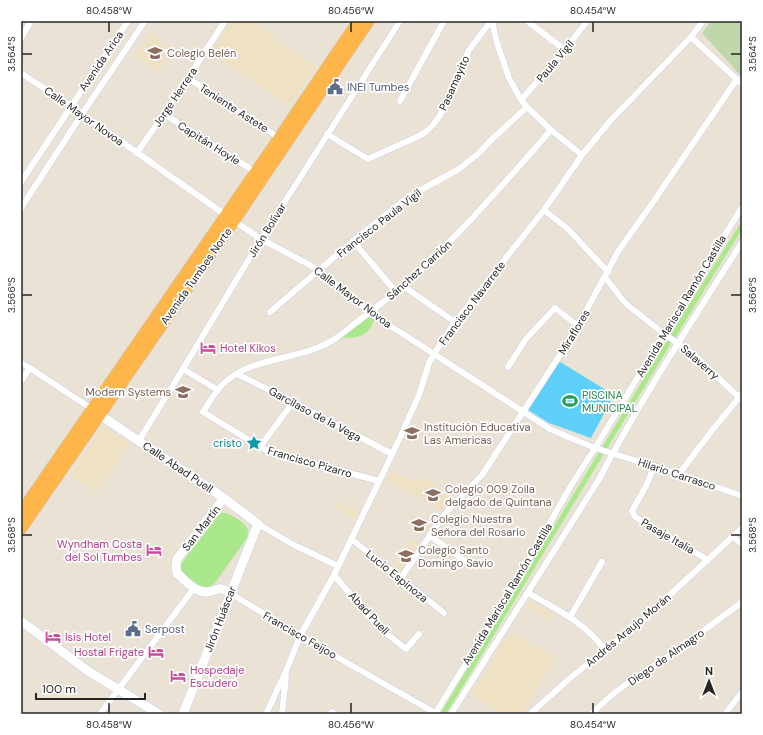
<svg xmlns="http://www.w3.org/2000/svg" width="763" height="735" font-family="'DM Sans',sans-serif">
<rect width="100%" height="100%" fill="#ebe2d6"/>
<g fill="#efe1c3">
<polygon points="229,21 251,21 316,67 290,106 211,53 221,38"/>
<polygon points="150,34 174,51 159,72 135,55"/>
<polygon points="103,427 130,444 96,493 70,475"/>
<polygon points="390,471 417,482 422,477 454,498 442,511 413,493 385,482"/>
<polygon points="337,502 360,512 357,520 334,508"/>
<polygon points="408,517 432,527 430,533 406,523"/>
<polygon points="412,539 419,544 400,573 392,568"/>
<polygon points="531,601 554,614 550,621 527,607"/>
<polygon points="510,632 532,646 540,647 556,657 521,714 503,714 471,694"/>
</g>
<g fill="#abe88c">
<polygon points="742,221 742,229 675,338 670,335"/>
<path d="M370,312L375,317C368,340 357,337 337,338Z"/>
<polygon points="669,337 673,340 446,714 440,714"/>
<path d="M222,513C230,513 243,521 247,528C249,531 248,535 247,538L215,583C201,594 192,582 180,573V568L181,564L219,514Z"/>
</g>
<polygon fill="#c0d7ab" points="711,21 742,21 742,77 702,33"/>
<polygon fill="#5dcff9" points="557,360 614,395 591,438 549,423 525,408"/>
<g fill="none" stroke-linecap="round" stroke-linejoin="round">
<defs>
<g id="minor">
<polyline points="492,21 497,43 509,78 521,100 527,107 551,130 582,155"/>
<polyline points="527,21 565,50"/>
<polyline points="691,37 742,84"/>
<polyline points="21,38 31,21"/>
<polyline points="21,73 71,106 234,221 261,239 319,270 375,317 400,332 550,429 573,439 595,448 679,474 742,496"/>
<polyline points="188,78 279,138"/>
<polyline points="521,100 565,50 587,21"/>
<polyline points="400,101 444,21"/>
<polyline points="164,114 255,172"/>
<polyline points="327,134 368,159 421,135 427,131 433,125 439,117 449,99 469,50 491,21"/>
<polyline points="137,153 188,78 225,21"/>
<polyline points="21,182 128,21"/>
<polyline points="21,208 82,114 145,21"/>
<polyline points="544,210 568,229 608,272"/>
<polyline points="353,241 396,292"/>
<polyline points="605,277 625,303 664,334 692,353 742,400"/>
<polyline points="403,286 455,322"/>
<polyline points="270,312 353,241 408,197 459,169 479,153 488,143 527,107"/>
<polyline points="21,363 30,368 92,409"/>
<polyline points="508,367 526,339 555,308 578,326"/>
<polyline points="183,369 218,390"/>
<polyline points="237,374 293,402 392,454"/>
<polyline points="21,381 30,368"/>
<polyline points="138,442 183,369 261,239 400,21"/>
<polyline points="260,447 293,402"/>
<polyline points="654,466 647,484 632,511 635,517 708,560"/>
<polyline points="679,474 710,433 742,394"/>
<path d="M379,481L273,453L260,447L203,412C209,403 215,392 222,385C253,354 302,362 336,338C346,331 355,323 365,316C375,308 386,300 396,292C453,243 502,186 551,130"/>
<polyline points="258,524 292,544 338,566"/>
<polyline points="430,536 471,565"/>
<polyline points="733,537 742,544"/>
<polyline points="351,539 401,578 444,613"/>
<polyline points="334,575 377,626 406,649 419,634"/>
<polyline points="401,578 441,519 451,507 482,475 573,335 619,250 651,205 737,79"/>
<polyline points="230,593 300,636 437,714"/>
<path d="M528,593C556,609 586,623 605,650"/>
<polyline points="570,617 602,562"/>
<polyline points="100,714 194,588"/>
<polyline points="266,714 287,669 300,636 334,575 399,440 419,395 429,363 434,354 455,322 544,210 582,155 611,120 691,37 703,21"/>
<polyline points="282,714 286,676"/>
<polyline points="330,714 332,712 335,714"/>
<polyline points="435,714 514,585 572,484 595,448 664,334 742,207"/>
<path d="M451,714L598,481C641,399 692,321 742,242"/>
<polyline points="530,714 569,679 605,650 633,629 742,528"/>
<path d="M592,714C614,689 645,672 673,653C696,637 719,619 742,602"/>
<polyline points="725,714 742,692"/>
</g>
<g id="secondary">
<polyline points="94,411 224,498 258,524 183,714"/>
<path d="M224,498L177,559L176,566L177,573C184,580 195,592 206,592C219,592 216,584 230,593"/>
<polyline points="21,621 88,671 159,714"/>
</g>
<g id="trunk">
<polyline points="21,512 279,138 358,21"/>
<polyline points="21,529 234,221 369,21"/>
</g>
</defs>
<use href="#minor" stroke="#cbcfe2" stroke-width="7"/>
<use href="#secondary" stroke="#cbcfe2" stroke-width="10"/>
<use href="#trunk" stroke="#c7c7c7" stroke-width="12"/>
<use href="#minor" stroke="#fff" stroke-width="6"/>
<use href="#secondary" stroke="#fff" stroke-width="9"/>
<use href="#trunk" stroke="#feb64b" stroke-width="11"/>
</g>
<path fill="none" stroke="#262626" stroke-width="1.5" d="M109,22V32M351,22V32M593,22V32M22,54H32M731,54H741M22,295H32M731,295H741M22,535H32M731,535H741M109,703V713M351,703V713M593,703V713"/>
<defs>
<symbol id="school-bare" viewBox="-9 -9 18 18"><path d="M0-5L7-2L0 1L-7-2ZM-4 1L0 2.5L4 1V4Q0 6-4 4Z" fill="#8d6e63" stroke="#fff" stroke-width="2.5" paint-order="stroke"/></symbol>
<symbol id="civic-bare" viewBox="-9 -9 18 18"><path d="M-.6-6.5H3V-4.5H.6V-3L4-1V1h2V6H-6V1h2V-1L-.6-3ZM-1.2 2.5V6h2.4V2.5Z" fill="#5c6f8a" stroke="#fff" stroke-width="2.5" paint-order="stroke"/></symbol>
<symbol id="hotel-bare" viewBox="-9 -9 18 18"><path d="M-6-4.5h1.5V1H6V5H4.5V3h-9V5H-6ZM-4 0a1.8 1.8 0 1 1 3.6 0ZM.5 0V-2.5h3Q6-2.5 6 0Z" fill="#d1479c" stroke="#fff" stroke-width="2.5" paint-order="stroke"/></symbol>
<symbol id="stadium-bare" viewBox="-9 -9 18 18"><path d="M0-5a6.5 5 0 1 0 0 10a6.5 5 0 1 0 0-10ZM-3.5-1.8h7v3.6h-7Z" fill="#2e9e5b" stroke="#fff" stroke-width="2.5" paint-order="stroke"/></symbol>
<symbol id="sight-bare" viewBox="-9 -9 18 18"><path d="M0-6L1.8-2.2L6-1.7L2.9 1.2L3.7 5.4L0 3.3L-3.7 5.4L-2.9 1.2L-6-1.7L-1.8-2.2Z" fill="#0f9aa8" stroke="#fff" stroke-width="2.5" paint-order="stroke"/></symbol>
</defs>
<g fill-rule="evenodd">
<use href="#school-bare" x="144" y="42" width="22" height="22"/>
<use href="#civic-bare" x="324" y="76" width="22" height="22"/>
<use href="#hotel-bare" x="197" y="337" width="22" height="22"/>
<use href="#school-bare" x="172" y="381" width="22" height="22"/>
<use href="#stadium-bare" x="559" y="390" width="22" height="22"/>
<use href="#school-bare" x="401" y="422" width="22" height="22"/>
<use href="#sight-bare" x="243" y="432" width="22" height="22"/>
<use href="#school-bare" x="422" y="484" width="22" height="22"/>
<use href="#school-bare" x="408" y="514" width="22" height="22"/>
<use href="#hotel-bare" x="143" y="539" width="22" height="22"/>
<use href="#school-bare" x="395" y="545" width="22" height="22"/>
<use href="#civic-bare" x="122" y="618" width="22" height="22"/>
<use href="#hotel-bare" x="42" y="626" width="22" height="22"/>
<use href="#hotel-bare" x="145" y="641" width="22" height="22"/>
<use href="#hotel-bare" x="167" y="665" width="22" height="22"/>
</g>
<g text-anchor="middle" stroke-width="3.5" stroke-linejoin="round" paint-order="stroke">
<g font-size="11" fill="#785e54" stroke="#fff" text-anchor="start">
<text x="167" y="57">Colegio Belén</text>
<text x="171" y="396" text-anchor="end">Modern Systems</text>
<text x="424" y="431">Institución Educativa<tspan x="424" dy="13">Las Americas</tspan></text>
<text x="445" y="493">Colegio 009 Zoila<tspan x="445" dy="13">delgado de Quintana</tspan></text>
<text x="431" y="523">Colegio Nuestra<tspan x="431" dy="13">Señora del Rosario</tspan></text>
<text x="418" y="554">Colegio Santo<tspan x="418" dy="13">Domingo Savio</tspan></text>
</g>
<g font-size="11" fill="#262626" stroke="#fff">
<text transform="translate(101 61) rotate(-56)" y="4">Avenida Arica</text>
<text transform="translate(555 61) rotate(-50)" y="4">Paula Vigil</text>
<text transform="translate(454 83) rotate(-66)" y="4">Pasamayito</text>
<text transform="translate(175 97) rotate(-56)" y="4">Jorge Herrera</text>
<text transform="translate(234 108) rotate(33)" y="4">Teniente Astete</text>
<text transform="translate(84 116) rotate(35)" y="4">Calle Mayor Novoa</text>
<text transform="translate(209 143) rotate(32)" y="4">Capitán Hoyle</text>
<text transform="translate(379 223) rotate(-38)" y="4">Francisco Paula Vigil</text>
<text transform="translate(267 230) rotate(-58)" y="4">Jirón Bolívar</text>
<text transform="translate(419 270) rotate(-42)" y="4">Sánchez Carrión</text>
<text transform="translate(196 276) rotate(-55)" y="4">Avenida Tumbes Norte</text>
<text transform="translate(353 297) rotate(37)" y="4">Calle Mayor Novoa</text>
<text transform="translate(472 303) rotate(-53)" y="4">Francisco Navarrete</text>
<text transform="translate(681 306) rotate(-59)" y="4">Avenida Mariscal Ramón Castilla</text>
<text transform="translate(574 332) rotate(-59)" y="4">Miraflores</text>
<text transform="translate(700 362) rotate(41)" y="4">Salaverry</text>
<text transform="translate(315 414) rotate(28)" y="4">Garcilaso de la Vega</text>
<text transform="translate(310 462) rotate(16)" y="4">Francisco Pizarro</text>
<text transform="translate(178 467) rotate(34)" y="4">Calle Abad Puell</text>
<text transform="translate(677 474) rotate(18)" y="4">Hilario Carrasco</text>
<text transform="translate(201 528) rotate(-52)" y="4">San Martín</text>
<text transform="translate(668 536) rotate(30)" y="4">Pasaje Italia</text>
<text transform="translate(397 576) rotate(39)" y="4">Lucio Espinoza</text>
<text transform="translate(507 594) rotate(-59)" y="4">Avenida Mariscal Ramón Castilla</text>
<text transform="translate(369 613) rotate(47)" y="4">Abad Puell</text>
<text transform="translate(220 619) rotate(-69)" y="4">Jirón Huáscar</text>
<text transform="translate(628 630) rotate(-40)" y="4">Andrés Araujo Morán</text>
<text transform="translate(300 635) rotate(30)" y="4">Francisco Feijoo</text>
<text transform="translate(666 657) rotate(-35)" y="4">Diego de Almagro</text>
</g>
<g font-size="11" fill="#4e5e75" stroke="#fff" text-anchor="start">
<text x="347" y="91">INEI Tumbes</text>
<text x="145" y="633">Serpost</text>
</g>
<g font-size="11" fill="#b23c85" stroke="#fff" text-anchor="start">
<text x="220" y="352">Hotel Kikos</text>
<text x="142" y="548" text-anchor="end">Wyndham Costa<tspan x="142" dy="13">del Sol Tumbes</tspan></text>
<text x="65" y="641">Isis Hotel</text>
<text x="144" y="656" text-anchor="end">Hostal Frigate</text>
<text x="190" y="674">Hospedaje<tspan x="190" dy="13">Escudero</tspan></text>
</g>
<g font-size="11" fill="#27864d" stroke="#fff" text-anchor="start">
<text x="582" y="399">PISCINA<tspan x="582" dy="13">MUNICIPAL</tspan></text>
</g>
<g font-size="11" fill="#0d838f" stroke="#fff" text-anchor="end">
<text x="242" y="447">cristo</text>
</g>
</g>
<rect width="763" height="735" fill="none" stroke="#ffffff" stroke-width="44"/>
<g transform="translate(709 681)" stroke="#ffffff" stroke-width="3" paint-order="stroke">
<path d="M0-3L7 15L0 10L-7 15Z" fill="#262626"/>
<text y="-6" font-size="11" font-weight="bold" text-anchor="middle" fill="#262626">N</text>
</g>
<path d="M36 693v6h109v-6" fill="none" stroke="#262626" stroke-width="2"/>
<text x="42" y="693" font-size="12" fill="#262626" stroke="#ffffff" stroke-width="3" paint-order="stroke">100 m</text>
<rect x="22" y="22" width="719" height="691" fill="none" stroke="#262626" stroke-width="1.5"/>
<g font-size="10" text-anchor="middle" fill="#262626">
<text x="109" y="14">80.458°W</text>
<text x="351" y="14">80.456°W</text>
<text x="593" y="14">80.454°W</text>
<text transform="translate(11 54) rotate(-90)" y="4">3.564°S</text>
<text transform="translate(752 54) rotate(-90)" y="4">3.564°S</text>
<text transform="translate(11 295) rotate(-90)" y="4">3.566°S</text>
<text transform="translate(752 295) rotate(-90)" y="4">3.566°S</text>
<text transform="translate(11 535) rotate(-90)" y="4">3.568°S</text>
<text transform="translate(752 535) rotate(-90)" y="4">3.568°S</text>
<text x="109" y="728">80.458°W</text>
<text x="351" y="728">80.456°W</text>
<text x="593" y="728">80.454°W</text>
</g>
</svg>
